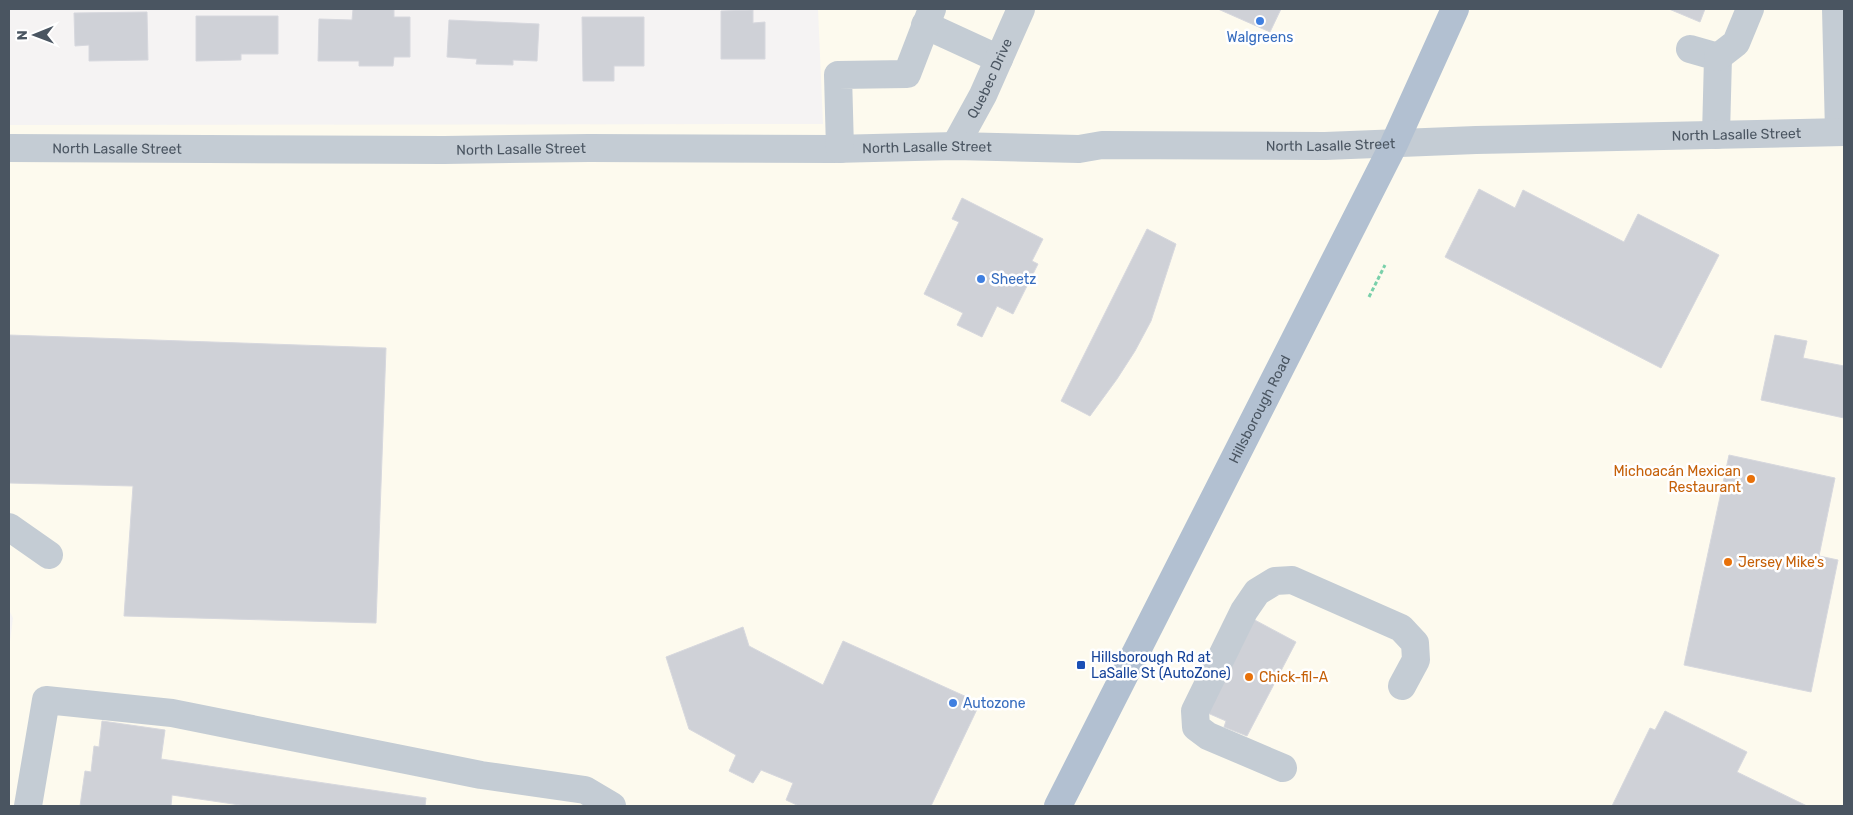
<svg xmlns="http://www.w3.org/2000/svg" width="1853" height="815" font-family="Rubik,sans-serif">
<rect width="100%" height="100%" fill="#f5f3f3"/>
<polygon fill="#fdfaee" points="818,9 1844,9 1844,806 9,806 9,649 13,618 9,610 9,125 823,124"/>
<g fill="#cfd1d7" stroke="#d7d8de">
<polygon points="353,9 394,9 394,17 410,17 410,57 394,57 393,66 359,66 359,61 318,61 319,19 352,20"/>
<polygon points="1218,9 1281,9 1270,32"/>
<polygon points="1669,9 1705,9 1700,22"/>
<polygon points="753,10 753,23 765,22 765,59 721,59 721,11"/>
<polygon points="147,12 148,60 89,61 89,45 75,46 74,13"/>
<polygon points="196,16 278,16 278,54 241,54 241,60 196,61"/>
<polygon points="582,17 644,17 644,66 614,66 614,81 583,81"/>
<polygon points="449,20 539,24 537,61 513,60 513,65 476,64 477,59 447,57"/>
<polygon points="1479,189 1515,208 1523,190 1624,242 1638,214 1719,255 1661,368 1445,257"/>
<polygon points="962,198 1043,239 1032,261 1038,264 1013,314 997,306 982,337 957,325 963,313 924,294 959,222 952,219"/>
<polygon points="1147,229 1176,244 1151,321 1135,351 1117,379 1090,416 1061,401"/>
<polygon points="9,335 386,348 376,623 124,616 133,486 9,483"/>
<polygon points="1775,335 1807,341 1803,358 1844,366 1844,418 1761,400"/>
<polygon points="1729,455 1835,478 1819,556 1838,560 1811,692 1684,665"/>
<polygon points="1251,618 1296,642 1247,736 1224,727 1226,721 1203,711"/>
<polygon points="743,627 749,646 823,685 843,641 980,703 931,806 799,806 786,800 793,783 761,770 753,783 729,771 736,755 689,729 666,657"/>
<polygon points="1665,711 1747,752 1737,772 1807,806 1612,806 1650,728 1655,730"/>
<polygon points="102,721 165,730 161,759 426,798 425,806 247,806 172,795 171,806 80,806 85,771 91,772 94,746 99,747"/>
</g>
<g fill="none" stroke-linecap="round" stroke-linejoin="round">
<polyline stroke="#79d0aa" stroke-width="3" stroke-dasharray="4 2.5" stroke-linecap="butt" points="1369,297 1385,265"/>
<g stroke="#c4ccd4" stroke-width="28">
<polyline points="1836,9 1839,132"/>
<polyline points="925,25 999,59"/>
<polyline points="1690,49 1718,57 1716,135"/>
<polyline points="1718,57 1736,43 1750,9"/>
<path id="s1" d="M955,146L983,95L1021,9"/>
<path id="s2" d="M9,148L444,150L589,148L833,149L955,146L1079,149L1102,145L1325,146L1476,140L1844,132"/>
<polyline points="840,149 838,75 907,74 932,9"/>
<polyline points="9,527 49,555"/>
<polyline points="1283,768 1208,736 1196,727 1195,711 1244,611 1257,592 1275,581 1292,580 1401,628 1415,643 1416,660 1402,686"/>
<polyline points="28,806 46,700 172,713 481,775 585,790 612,806"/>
</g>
<path stroke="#b2c0d1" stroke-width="28" id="s3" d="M1058,806L1394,144L1455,9"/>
</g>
<g fill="#3f7fe0" stroke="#fff" stroke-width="2">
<circle cx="1260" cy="21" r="5"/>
<circle cx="981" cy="279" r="5"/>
<circle cx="953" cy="703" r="5"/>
</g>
<g fill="#e8710a" stroke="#fff" stroke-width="2">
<circle cx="1751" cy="479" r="5"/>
<circle cx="1728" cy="562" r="5"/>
<circle cx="1249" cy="677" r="5"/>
</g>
<rect fill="#1a4fb4" stroke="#fff" stroke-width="2" x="1076" y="660" width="10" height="10" rx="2.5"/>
<g text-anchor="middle" stroke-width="5" stroke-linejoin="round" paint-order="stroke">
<g font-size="14" fill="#366cbe" stroke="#fff" text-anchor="start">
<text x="1260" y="42" text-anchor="middle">Walgreens</text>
<text x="991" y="284">Sheetz</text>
<text x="963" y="708">Autozone</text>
</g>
<g font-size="14" fill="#4a5561" stroke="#fff">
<text dy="5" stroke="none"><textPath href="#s1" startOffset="76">Quebec Drive</textPath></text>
<text dy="5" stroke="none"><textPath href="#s2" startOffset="1728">North Lasalle Street</textPath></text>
<text dy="5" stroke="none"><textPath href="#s2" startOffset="1322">North Lasalle Street</textPath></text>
<text dy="5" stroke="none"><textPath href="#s2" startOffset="108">North Lasalle Street</textPath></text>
<text dy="5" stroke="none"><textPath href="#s2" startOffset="918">North Lasalle Street</textPath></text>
<text dy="5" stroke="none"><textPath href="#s2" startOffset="512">North Lasalle Street</textPath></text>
<text dy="5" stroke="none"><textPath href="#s3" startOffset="445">Hillsborough Road</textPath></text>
</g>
<g font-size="14" fill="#c56008" stroke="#fff" text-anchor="start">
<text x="1741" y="476" text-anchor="end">Michoacán Mexican<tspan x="1741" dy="16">Restaurant</tspan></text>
<text x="1738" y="567">Jersey Mike's</text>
<text x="1259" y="682">Chick-fil-A</text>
</g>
<g font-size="14" fill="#164399" stroke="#fff" text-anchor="start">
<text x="1091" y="662">Hillsborough Rd at<tspan x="1091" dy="16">LaSalle St (AutoZone)</tspan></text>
</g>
</g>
<rect width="1853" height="815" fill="none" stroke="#4a5561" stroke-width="20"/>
<g transform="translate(35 35) rotate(269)" stroke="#ffffff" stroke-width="4" paint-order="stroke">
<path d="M0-4L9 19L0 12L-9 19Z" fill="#4a5561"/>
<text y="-8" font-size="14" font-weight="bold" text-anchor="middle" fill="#4a5561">N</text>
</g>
</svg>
